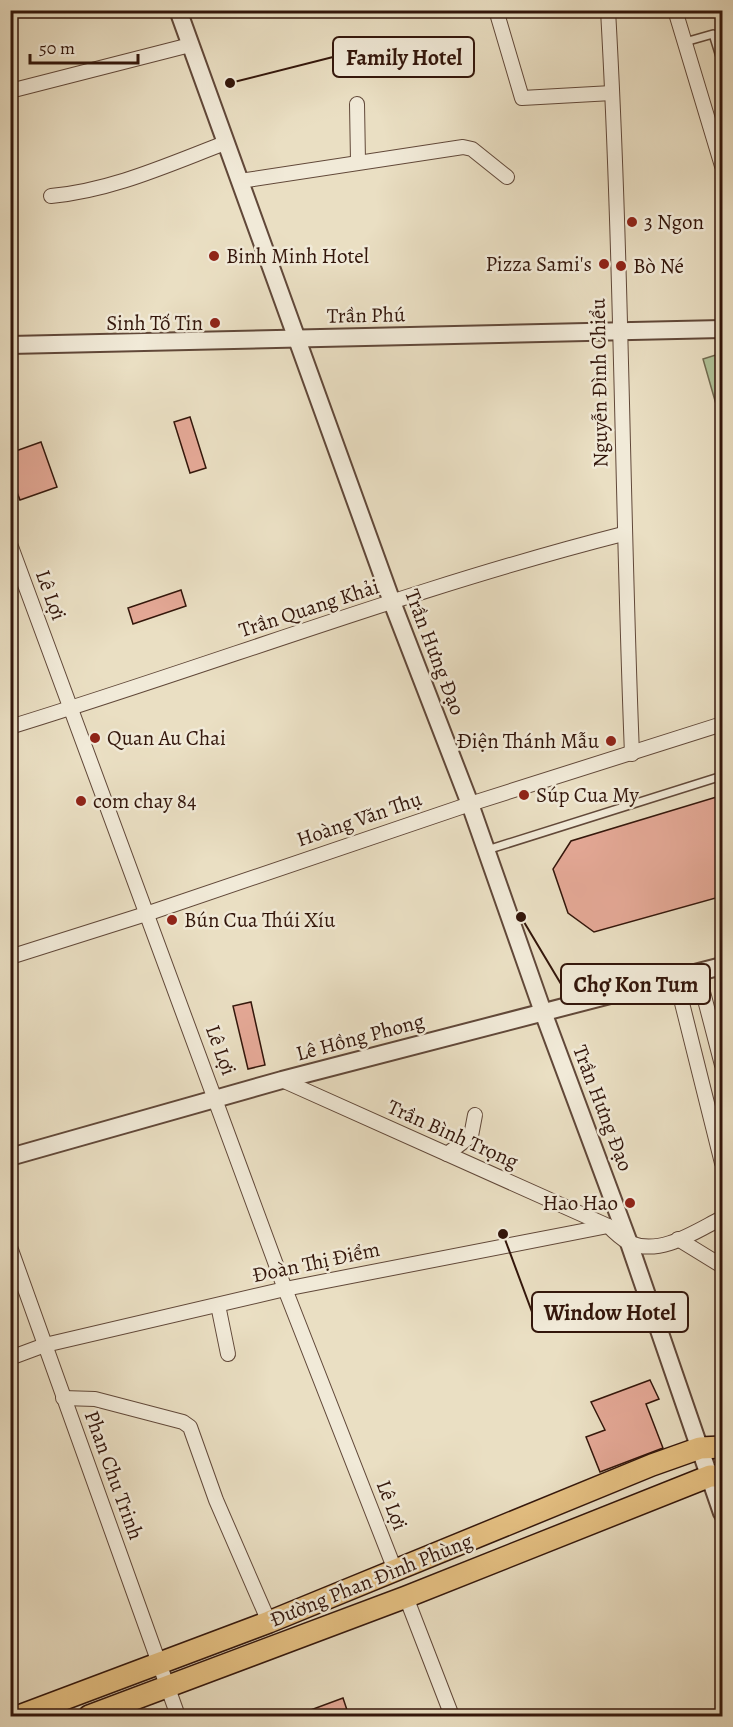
<svg xmlns="http://www.w3.org/2000/svg" width="733" height="1727" font-family="Alegreya,serif">
<rect width="100%" height="100%" fill="#eadfc3"/>
<filter id="stains"><feTurbulence type="fractalNoise" baseFrequency=".00333" numOctaves="4"/><feColorMatrix values="0 0 0 0 .2 0 0 0 0 .09 0 0 0 0 .02 0 0 0 .5 -.17"/></filter>
<radialGradient id="worn" r=".72"><stop offset=".6" stop-color="#630" stop-opacity="0"/><stop offset="1" stop-color="#630" stop-opacity=".3"/></radialGradient>
<polygon fill="#b0c399" stroke="#726c52" stroke-width="1.5" points="722,353 722,425 703,359"/>
<g fill="#e5a997" stroke="#33160b" stroke-width="1.5">
<polygon points="190,417 206,468 190,473 174,422"/>
<polygon points="41,442 57,487 20,500 10,474 10,453"/>
<polygon points="181,590 186,606 133,624 128,608"/>
<polygon points="723,795 723,896 594,932 568,913 553,869 571,841"/>
<polygon points="251,1002 265,1065 248,1069 233,1006"/>
<polygon points="650,1380 659,1399 646,1404 663,1448 600,1472 586,1437 605,1430 591,1402"/>
<polygon points="343,1698 349,1716 297,1716 297,1715"/>
</g>
<g fill="none" stroke-linecap="round" stroke-linejoin="round">
<defs>
<g id="service">
<polyline points="685,42 713,34 722,63"/>
<polyline points="487,850 722,776"/>
</g>
<g id="minor">
<polyline points="496,10 522,98 612,93"/>
<path d="M608,10C622,258 622,506 632,754"/>
<polyline points="675,10 722,166"/>
<polyline points="10,91 190,45"/>
<polyline points="357,104 358,161"/>
<polyline points="240,181 463,147 472,149 507,177"/>
<path d="M51,196C113,190 167,165 225,143"/>
<polyline points="10,544 285,1289 395,1570"/>
<path d="M10,727C215,664 415,587 623,534"/>
<polyline points="10,957 149,913 470,804 722,724"/>
<polyline points="698,973 722,1065"/>
<polyline points="676,979 722,1163"/>
<polyline points="282,1080 608,1226"/>
<polyline points="447,1154 471,1136 475,1115"/>
<polyline points="678,1239 722,1266"/>
<polyline points="10,1247 178,1716"/>
<polyline points="218,1305 228,1354"/>
<path d="M10,1358L45,1345L285,1289L608,1226C615,1232 622,1240 630,1243C661,1256 696,1231 722,1218"/>
<polyline points="63,1398 95,1399 183,1422 190,1427 216,1500 269,1622"/>
<polyline points="406,1597 452,1716"/>
</g>
<g id="tertiary">
<polyline points="178,10 392,602 470,804 543,1012 629,1243 722,1513"/>
<polyline points="10,345 722,329"/>
<polyline points="10,1157 282,1080 722,966"/>
</g>
<g id="primary">
<polyline points="19,1716 269,1622 652,1465 700,1448 722,1447"/>
<polyline points="89,1716 406,1597 710,1476 722,1476"/>
</g>
</defs>
<use href="#service" stroke="#614839" stroke-width="10"/>
<use href="#minor" stroke="#614839" stroke-width="16"/>
<use href="#tertiary" stroke="#614839" stroke-width="20"/>
<use href="#primary" stroke="#33160b" stroke-width="24"/>
<use href="#service" stroke="#f1ead8" stroke-width="7"/>
<use href="#minor" stroke="#f1ead8" stroke-width="14"/>
<use href="#tertiary" stroke="#f1ead8" stroke-width="16"/>
<use href="#primary" stroke="#e5c082" stroke-width="21"/>
</g>
<g fill="#8f2418" stroke="#f1ead8" stroke-width="2">
<circle cx="632" cy="222" r="6"/>
<circle cx="214" cy="256" r="6"/>
<circle cx="604" cy="264" r="6"/>
<circle cx="621" cy="266" r="6"/>
<circle cx="215" cy="323" r="6"/>
<circle cx="95" cy="738" r="6"/>
<circle cx="611" cy="741" r="6"/>
<circle cx="524" cy="795" r="6"/>
<circle cx="81" cy="801" r="6"/>
<circle cx="172" cy="920" r="6"/>
<circle cx="630" cy="1203" r="6"/>
</g>
<g text-anchor="middle" stroke-width="5" stroke-linejoin="round" paint-order="stroke">
<g font-size="21" fill="#33160b" stroke="#f1ead8" text-anchor="start">
<text x="644" y="229">3 Ngon</text>
<text x="226" y="263">Binh Minh Hotel</text>
<text x="592" y="271" text-anchor="end">Pizza Sami's</text>
<text x="633" y="273">Bò Né</text>
<text x="203" y="330" text-anchor="end">Sinh Tố Tin</text>
<text x="107" y="745">Quan Au Chai</text>
<text x="599" y="748" text-anchor="end">Điện Thánh Mẫu</text>
<text x="536" y="802">Súp Cua My</text>
<text x="93" y="808">com chay 84</text>
<text x="184" y="927">Bún Cua Thúi Xíu</text>
<text x="618" y="1210" text-anchor="end">Hao Hao</text>
</g>
<g font-size="21" fill="#33160b" stroke="#f1ead8">
<text transform="translate(366 315) rotate(-1)" y="7">Trần Phú</text>
<text transform="translate(599 383) rotate(-91)" y="7">Nguyễn Đình Chiểu</text>
<text transform="translate(51 595) rotate(70)" y="7">Lê Lợi</text>
<text transform="translate(309 608) rotate(-18)" y="7">Trần Quang Khải</text>
<text transform="translate(435 652) rotate(69)" y="7">Trần Hưng Đạo</text>
<text transform="translate(359 819) rotate(-19)" y="7">Hoàng Văn Thụ</text>
<text transform="translate(360 1037) rotate(-15)" y="7">Lê Hồng Phong</text>
<text transform="translate(221 1050) rotate(70)" y="7">Lê Lợi</text>
<text transform="translate(603 1108) rotate(69)" y="7">Trần Hưng Đạo</text>
<text transform="translate(453 1134) rotate(24)" y="7">Trần Bình Trọng</text>
<text transform="translate(316 1262) rotate(-12)" y="7">Đoàn Thị Điểm</text>
<text transform="translate(114 1475) rotate(70)" y="7">Phan Chu Trinh</text>
<text transform="translate(392 1505) rotate(69)" y="7">Lê Lợi</text>
<text transform="translate(371 1580) rotate(-22)" y="7">Đường Phan Đình Phùng</text>
</g>
</g>
<path fill="none" stroke="#33160b" stroke-width="2" d="M230 83L333 57M521 917L561 984M503 1234L532 1312"/>
<g fill="#33160b" stroke="#f1ead8" stroke-width="2">
<circle cx="230" cy="83" r="6"/>
<circle cx="521" cy="917" r="6"/>
<circle cx="503" cy="1234" r="6"/>
</g>
<g fill="#f1ead8" stroke="#33160b" stroke-width="2">
<rect x="333" y="37" width="141" height="40" rx="6"/>
<rect x="561" y="964" width="149" height="40" rx="6"/>
<rect x="532" y="1292" width="156" height="40" rx="6"/>
</g>
<g font-size="22" text-anchor="middle" font-weight="bold" fill="#33160b">
<text x="404" y="65">Family Hotel</text>
<text x="636" y="992">Chợ Kon Tum</text>
<text x="610" y="1320">Window Hotel</text>
</g>
<rect width="733" height="1727" fill="none" stroke="#eadfc3" stroke-width="36"/>
<rect x="12" y="12" width="709" height="1703" fill="none" stroke="#33160b" stroke-width="3"/>
<rect x="18" y="18" width="697" height="1691" fill="none" stroke="#33160b" stroke-width="1.5"/>
<path d="M30 54v9h108v-9" fill="none" stroke="#33160b" stroke-width="3"/>
<text x="39" y="54" font-size="18" fill="#33160b" stroke="#f1ead8" stroke-width="4.5" paint-order="stroke">50 m</text>
<rect width="100%" height="100%" filter="url(#stains)"/>
<rect width="100%" height="100%" fill="url(#worn)"/>
</svg>
